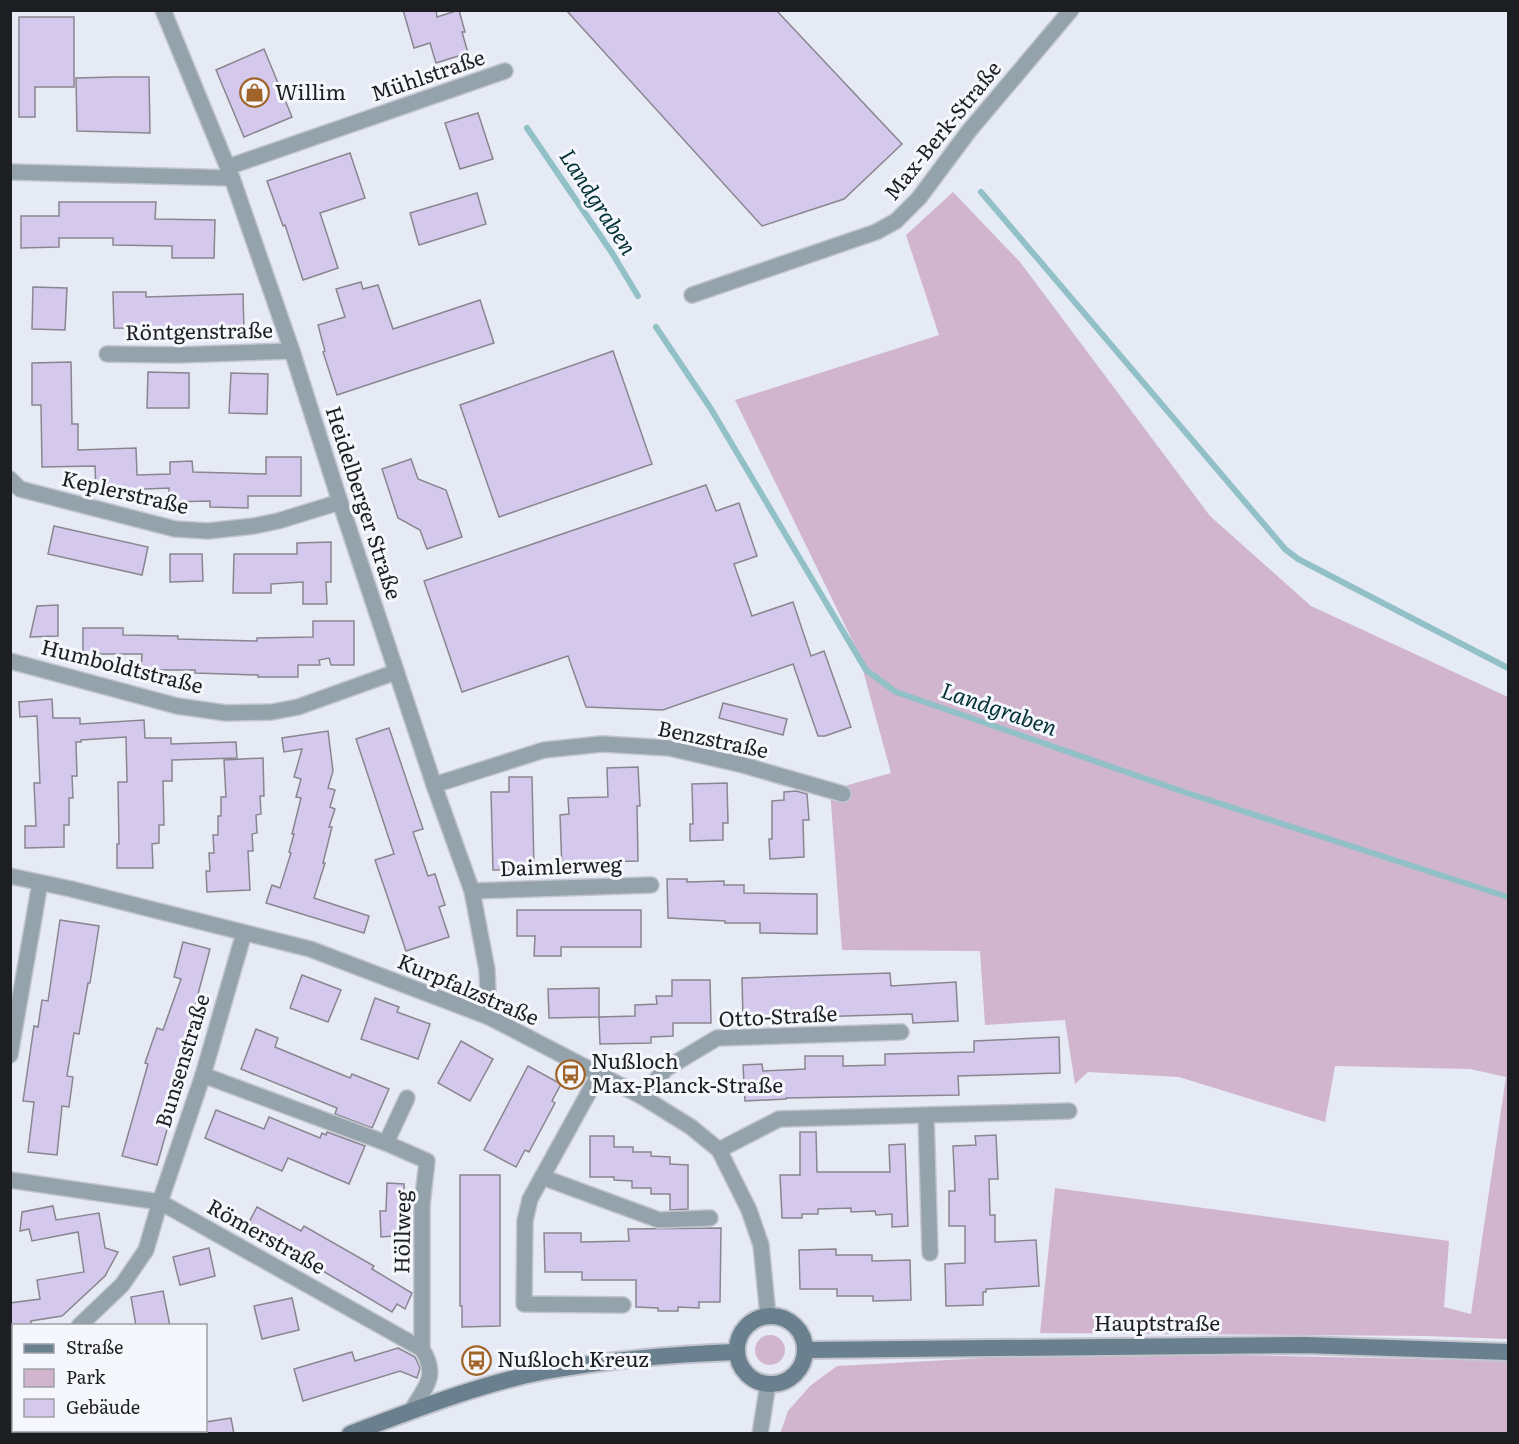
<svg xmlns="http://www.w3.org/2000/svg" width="1519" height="1444" font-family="Literata,serif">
<rect width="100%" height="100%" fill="#e6eaf4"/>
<g fill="#d1b5ce">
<polygon points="953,192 1020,262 1210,516 1311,606 1508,697 1508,1339 1427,1336 1040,1333 1055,1188 1449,1241 1444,1307 1471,1314 1506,1077 1470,1069 1335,1066 1325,1122 1179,1077 1088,1072 1075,1084 1065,1020 985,1025 980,951 842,950 830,790 891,773 858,652 735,400 939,335 906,235"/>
<circle cx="770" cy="1350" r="15"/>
<polygon points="1100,1352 1508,1361 1508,1433 780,1434 788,1411 810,1386 837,1366"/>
</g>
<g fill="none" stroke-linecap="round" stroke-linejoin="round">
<g stroke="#91c0c6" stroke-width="6">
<polyline points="527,128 612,253 638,296"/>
<polyline points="981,192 1285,549 1298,559 1508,668"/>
<polyline points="656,327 711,409 866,670 896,692 1181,791 1508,897"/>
</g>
</g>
<g fill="#d4c9ec" stroke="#898690" stroke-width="1.5">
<polygon points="403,10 436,10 437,17 459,10 465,32 462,32 468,53 436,63 430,43 414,48"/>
<polygon points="566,10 776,10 902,144 844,199 762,226"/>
<polygon points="19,17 74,17 74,87 35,87 35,117 19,117"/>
<polygon points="264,49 292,117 244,137 216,70"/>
<polygon points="113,77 149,77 150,133 77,131 76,78"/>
<polygon points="478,113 493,159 460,169 445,123"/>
<polygon points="350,153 365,198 320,213 338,268 303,280 285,225 283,226 267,181"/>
<polygon points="477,193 486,224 419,245 410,213"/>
<polygon points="59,202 156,202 155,219 215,220 214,258 172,258 172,246 113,245 113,238 59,238 59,247 21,248 21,216 59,216"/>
<polygon points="361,282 363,289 378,285 393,329 480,300 494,343 337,395 323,352 325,351 318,325 345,317 336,289"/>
<polygon points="33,287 67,288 65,330 32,329"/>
<polygon points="113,292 146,292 146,297 243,294 244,331 208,332 208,329 114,328"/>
<polygon points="613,351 652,464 499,517 460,405"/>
<polygon points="71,362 72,424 78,424 78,450 136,448 137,475 170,474 170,462 192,461 193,472 266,474 266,457 301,457 301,496 248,496 248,508 210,507 210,501 169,502 169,488 96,491 95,466 42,467 41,405 32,405 32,363"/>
<polygon points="148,372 189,373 189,408 147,408"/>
<polygon points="231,373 268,374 267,414 229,413"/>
<polygon points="411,459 418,479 446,490 462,537 427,549 420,530 398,518 382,469"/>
<polygon points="706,485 716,511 739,503 757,556 734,564 752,616 793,602 811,656 824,651 851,727 825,736 818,736 793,664 663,710 586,707 568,656 462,692 424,581"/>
<polygon points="54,526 148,547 142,575 48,554"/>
<polygon points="331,542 331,582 326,582 327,604 303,604 303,582 271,584 271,593 233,593 234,554 297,554 297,543"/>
<polygon points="170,554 202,554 203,581 170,582"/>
<polygon points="58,605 58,636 30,637 37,606"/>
<polygon points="313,621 354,621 354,665 331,665 329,658 319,660 320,665 298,665 298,677 258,677 258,675 195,673 195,670 141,670 142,654 83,654 83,628 123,628 123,635 178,636 178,639 257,641 257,638 313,637"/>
<polygon points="52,699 53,718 80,718 80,724 144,720 145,738 171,738 171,744 236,742 237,758 172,760 172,781 163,781 164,825 159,825 159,843 152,844 153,868 117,868 117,844 119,844 118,782 127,782 126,737 81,740 81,742 76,742 77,776 72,776 73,798 69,798 69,825 64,825 64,847 25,848 25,826 36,826 34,783 40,783 39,761 37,716 20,717 19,702"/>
<polygon points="723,703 787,719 783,735 719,718"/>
<polygon points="389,728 423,829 413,832 428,876 435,874 445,905 439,907 449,937 406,951 375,860 394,854 356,739"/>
<polygon points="328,731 333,771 328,788 335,790 330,807 335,809 329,827 332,827 323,863 325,863 314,898 369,916 364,933 266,903 272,885 280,888 291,853 289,852 294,834 292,834 301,798 296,797 301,779 294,777 302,749 284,752 282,738"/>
<polygon points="263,758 264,796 260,796 261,814 256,815 257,833 252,834 253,851 248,851 250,890 207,892 206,871 210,871 209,853 214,853 213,835 218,835 218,816 221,816 221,797 226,797 224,760"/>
<polygon points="638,767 640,806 637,806 638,861 602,862 602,870 562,871 560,815 569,814 568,798 608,797 607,768"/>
<polygon points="509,777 532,777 534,869 493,870 491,792 509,792"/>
<polygon points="727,783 728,823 723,823 723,840 690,841 690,824 693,824 692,784"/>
<polygon points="796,791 807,794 809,820 803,820 804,857 770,859 769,839 772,839 772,801 784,800 784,792"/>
<polygon points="667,879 687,879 687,882 724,881 724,885 744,885 744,893 817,894 817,934 760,933 760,923 725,923 725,921 668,918"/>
<polygon points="517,910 641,910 641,947 561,947 561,956 534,956 535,936 517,936"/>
<polygon points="60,920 99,926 90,983 88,983 79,1034 74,1033 67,1076 73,1077 69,1107 62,1106 57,1155 28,1152 34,1102 23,1101 34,1026 38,1027 42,1000 48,1001"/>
<polygon points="183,942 210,949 194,1009 201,1011 175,1090 178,1091 157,1165 122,1156 148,1064 145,1063 157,1028 163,1030 181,979 174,977"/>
<polygon points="890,973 891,986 956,982 958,1021 913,1023 912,1014 743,1019 742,978"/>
<polygon points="302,975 341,990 328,1022 290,1008"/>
<polygon points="672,980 710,980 711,1023 673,1023 673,1036 651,1037 651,1043 600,1044 599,1017 635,1016 635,1005 657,1004 656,996 672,996"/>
<polygon points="599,988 599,1017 549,1018 548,989"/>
<polygon points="375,998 399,1007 397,1012 430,1024 418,1059 361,1039"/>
<polygon points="256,1029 278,1038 275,1047 350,1078 352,1074 389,1089 372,1128 335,1114 337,1108 241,1069"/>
<polygon points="1059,1037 1060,1073 958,1076 959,1095 786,1098 786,1099 745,1101 743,1065 762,1064 763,1071 805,1069 805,1056 843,1056 843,1066 885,1065 885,1054 974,1052 974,1041"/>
<polygon points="461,1041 493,1059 470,1101 438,1083"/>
<polygon points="528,1066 561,1084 552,1101 555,1103 529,1152 525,1150 516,1167 484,1150"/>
<polygon points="216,1110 264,1129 269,1117 320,1138 322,1133 326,1135 327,1132 365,1146 349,1184 288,1158 282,1171 205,1138"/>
<polygon points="800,1132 816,1132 817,1172 890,1172 889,1145 905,1144 908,1226 892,1227 892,1214 876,1215 875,1211 851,1212 851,1208 818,1209 818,1214 802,1214 802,1218 782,1218 780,1175 800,1175"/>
<polygon points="996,1135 998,1179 989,1179 990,1215 995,1215 995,1242 1036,1240 1039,1286 986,1289 986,1292 983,1292 983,1305 946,1306 945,1264 965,1263 965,1226 949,1226 949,1191 955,1191 953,1146 976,1145 975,1136"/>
<polygon points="590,1136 614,1136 614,1147 633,1147 633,1152 651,1152 651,1156 670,1157 670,1164 688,1165 688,1209 670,1210 670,1194 651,1194 651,1188 632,1188 632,1181 614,1180 614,1177 590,1177"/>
<polygon points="460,1175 500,1175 500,1326 462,1327 462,1306 460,1306"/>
<polygon points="387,1183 404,1184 405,1235 381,1237 380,1211 386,1211"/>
<polygon points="53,1206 56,1220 99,1213 105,1248 118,1252 105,1276 62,1316 31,1321 31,1326 10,1326 10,1303 40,1299 37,1280 84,1272 78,1232 32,1241 29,1229 20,1231 22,1212"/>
<polygon points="257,1207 301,1231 304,1226 374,1266 372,1269 412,1293 405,1309 397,1304 392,1312 247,1226"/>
<polygon points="721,1228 720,1302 699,1302 699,1308 678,1307 678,1311 658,1311 658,1308 636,1307 636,1280 582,1280 582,1272 545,1272 544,1233 581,1233 581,1242 629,1241 628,1229"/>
<polygon points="209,1248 215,1276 180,1285 173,1257"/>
<polygon points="836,1249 836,1255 872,1255 872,1261 910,1260 911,1300 873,1301 873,1296 837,1296 837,1289 800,1289 799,1250"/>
<polygon points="163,1291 170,1326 136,1326 131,1297"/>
<polygon points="292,1298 299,1330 262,1339 254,1306"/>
<polygon points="398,1348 415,1357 420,1368 417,1378 400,1371 303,1401 294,1369 352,1352 355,1361"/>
<polygon points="231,1418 234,1434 189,1434 189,1431 206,1431 206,1422"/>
</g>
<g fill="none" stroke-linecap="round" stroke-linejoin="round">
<defs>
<g id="minor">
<polyline points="163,10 232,178 292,351 340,502 434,785 472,891 487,970 489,1017"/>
<polyline points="228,167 505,71"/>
<polyline points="10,172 232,178"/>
<polyline points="692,295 876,232 896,221 919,198 969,131 1071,10"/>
<polyline points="107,354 177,355 292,351"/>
<polyline points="10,479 20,489 175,529 208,531 254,526 278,521 340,502"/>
<polyline points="10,661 177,706 226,713 272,712 298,707 396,672"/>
<polyline points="434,785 544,750 602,744 669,748 743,765 843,794"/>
<polyline points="10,876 71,889 310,949 489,1017 641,1096 691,1127 719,1150 749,1210 761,1245 768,1315"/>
<polyline points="472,891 651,885"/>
<polyline points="10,1055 40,883"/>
<polyline points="599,1074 530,1199 525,1221 524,1304 623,1305"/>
<polyline points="203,1075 386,1143 427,1161 422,1205 422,1349"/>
<polyline points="641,1096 667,1068 717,1038 901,1032"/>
<polyline points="926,1116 930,1253"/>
<polyline points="386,1143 407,1098"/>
<polyline points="719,1150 779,1119 1069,1111"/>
<polyline points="542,1177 659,1220 710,1218"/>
<path d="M10,1180L160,1202L422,1349C439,1376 425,1388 411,1411"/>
<polyline points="79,1326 122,1285 146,1250 160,1202 203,1075 244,933"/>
<polyline points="10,1366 14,1365"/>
<polyline points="760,1434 768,1384"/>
</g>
<g id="secondary">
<circle cx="771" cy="1350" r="34"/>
<polyline points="806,1350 1304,1345 1508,1352"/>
<path d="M350,1434C414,1410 479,1384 546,1371C609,1360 673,1354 737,1352"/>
</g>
</defs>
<use href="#minor" stroke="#c2c5ce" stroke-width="18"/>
<use href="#secondary" stroke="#c2c5ce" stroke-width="20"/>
<use href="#minor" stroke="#94a2ac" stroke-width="15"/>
<use href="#secondary" stroke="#6a808e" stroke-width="16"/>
</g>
<defs>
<symbol id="shop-ring" viewBox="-11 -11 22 22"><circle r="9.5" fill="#f5f7fd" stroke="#a16428" stroke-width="1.5"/><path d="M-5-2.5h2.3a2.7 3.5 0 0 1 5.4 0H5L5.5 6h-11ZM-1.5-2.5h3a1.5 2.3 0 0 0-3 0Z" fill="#a16428"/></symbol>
<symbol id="bus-ring" viewBox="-11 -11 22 22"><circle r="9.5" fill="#f5f7fd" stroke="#a16428" stroke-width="1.5"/><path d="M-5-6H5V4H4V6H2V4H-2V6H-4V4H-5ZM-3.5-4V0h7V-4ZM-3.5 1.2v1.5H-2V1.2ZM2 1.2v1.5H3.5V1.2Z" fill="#a16428"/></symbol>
</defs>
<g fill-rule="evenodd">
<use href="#shop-ring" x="238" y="76" width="33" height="33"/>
<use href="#bus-ring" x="554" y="1058" width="33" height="33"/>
<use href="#bus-ring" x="460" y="1344" width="33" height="33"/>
</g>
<g text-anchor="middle" stroke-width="6" stroke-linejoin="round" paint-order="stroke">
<g font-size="21" fill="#1d1e22" stroke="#f5f7fd">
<text transform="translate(428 76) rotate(-19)" y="7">Mühlstraße</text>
<text transform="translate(943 131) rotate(-51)" y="7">Max-Berk-Straße</text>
<text transform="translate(199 332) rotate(-1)" y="7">Röntgenstraße</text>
<text transform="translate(125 493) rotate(13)" y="7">Keplerstraße</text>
<text transform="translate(363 503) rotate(72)" y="7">Heidelberger Straße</text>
<text transform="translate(122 667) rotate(14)" y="7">Humboldtstraße</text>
<text transform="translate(713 740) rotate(12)" y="7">Benzstraße</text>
<text transform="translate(561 867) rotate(-2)" y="7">Daimlerweg</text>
<text transform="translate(468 990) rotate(23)" y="7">Kurpfalzstraße</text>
<text transform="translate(778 1017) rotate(-3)" y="7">Otto-Straße</text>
<text transform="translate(183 1061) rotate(-73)" y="7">Bunsenstraße</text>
<text transform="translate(403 1232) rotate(-89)" y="7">Höllweg</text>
<text transform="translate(266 1237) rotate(29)" y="7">Römerstraße</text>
<text x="1157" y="1331">Hauptstraße</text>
</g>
<g font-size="21" fill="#1d1e22" stroke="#f5f7fd" text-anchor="start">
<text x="275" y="100">Willim</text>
<text x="591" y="1069">Nußloch<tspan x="591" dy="24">Max-Planck-Straße</tspan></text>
<text x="497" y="1367">Nußloch Kreuz</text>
</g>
<g font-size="22" font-style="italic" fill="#023136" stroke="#f5f7fd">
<text transform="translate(598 202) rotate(57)" y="8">Landgraben</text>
<text transform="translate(999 709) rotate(19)" y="8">Landgraben</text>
</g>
</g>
<rect width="1519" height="1444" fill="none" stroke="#1d1e22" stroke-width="24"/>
<rect x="12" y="1324" width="195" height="108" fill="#f5f7fd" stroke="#9fa0a5" stroke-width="1.5"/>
<rect x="24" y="1344" width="30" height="9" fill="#6a808e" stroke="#9fa0a5" stroke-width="1.5"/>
<text x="66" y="1354" font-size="18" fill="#1d1e22">Straße</text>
<rect x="24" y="1369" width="30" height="18" fill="#d1b5ce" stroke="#9fa0a5" stroke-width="1.5"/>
<text x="66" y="1384" font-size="18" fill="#1d1e22">Park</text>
<rect x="24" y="1399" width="30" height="18" fill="#d4c9ec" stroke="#9fa0a5" stroke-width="1.5"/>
<text x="66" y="1414" font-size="18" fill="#1d1e22">Gebäude</text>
</svg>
